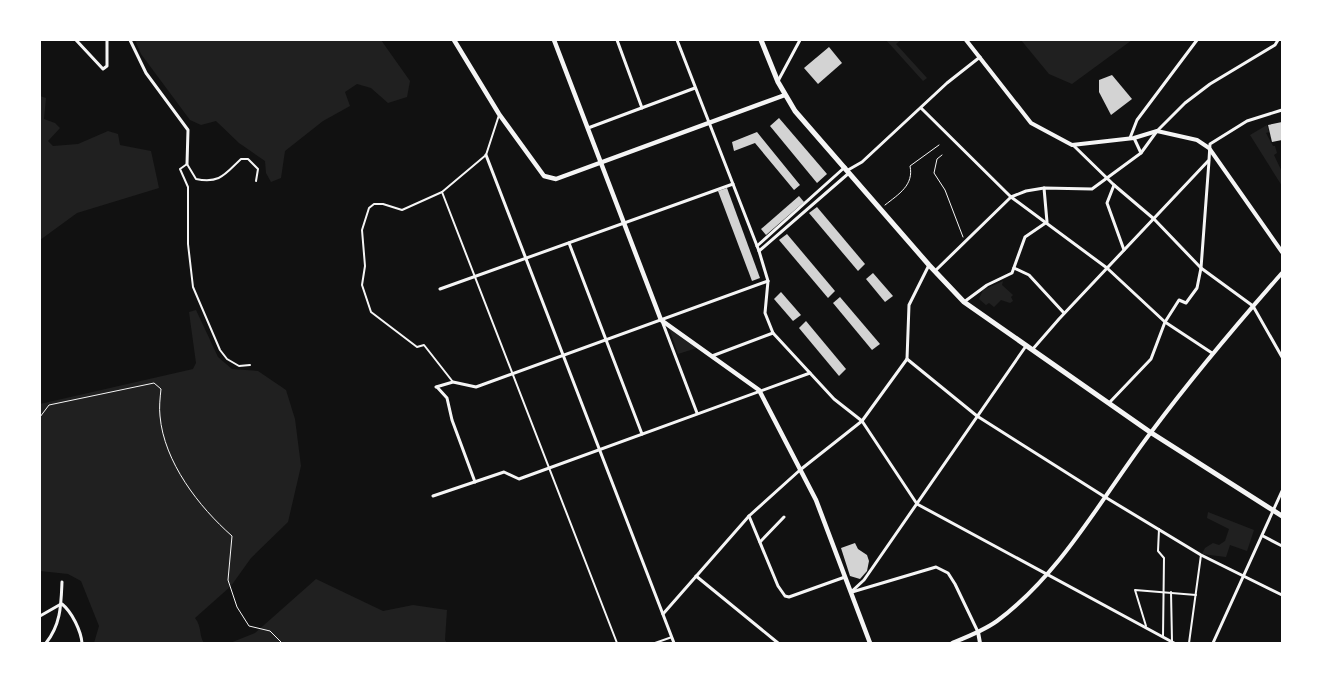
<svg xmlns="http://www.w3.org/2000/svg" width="1322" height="683" font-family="'Noto Serif',serif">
<rect width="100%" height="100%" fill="#111"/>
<g fill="#202020">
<polygon points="135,40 381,40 410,81 407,97 388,103 371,88 357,84 345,92 350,106 323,121 285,151 281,178 271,182 266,173 265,161 239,143 216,121 201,125 190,120 141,54"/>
<polygon points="886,40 901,40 896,44 927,78 923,81"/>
<polygon points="1021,40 1132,40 1072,84 1049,74"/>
<polygon points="40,96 46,98 44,119 55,123 60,128 48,141 53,146 78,144 108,131 118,134 120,145 151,151 159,188 77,213 40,240"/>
<polygon points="1267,125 1269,132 1266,133 1273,146 1275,146 1277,153 1274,155 1282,172 1282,186 1250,135"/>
<polygon points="1003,281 1002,285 1013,295 1011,297 1013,301 1010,303 1001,300 994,307 989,303 986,305 979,299 983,290"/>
<path d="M196,310L218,357L232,369L258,371L286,390L295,419L301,466L288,522L251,558L231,586L195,618C202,627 199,636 204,643H94L99,626L81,581L68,574L40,571V404L193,369L196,363L189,312Z"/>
<polygon points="667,322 700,347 678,354"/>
<polygon points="1208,512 1254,530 1247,551 1230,545 1226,557 1202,554 1205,548 1213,543 1219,545 1225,541 1229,529 1207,518"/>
<polygon points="316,579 383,611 413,605 447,610 445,640 447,643 230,643 255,633"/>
</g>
<g fill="#d3d3d3">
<polygon points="829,47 842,63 818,84 804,68"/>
<polygon points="1112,75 1132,99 1111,115 1099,92 1099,80"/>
<polygon points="779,118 827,174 817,183 770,126"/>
<polygon points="1282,122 1282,140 1272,142 1268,125"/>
<polygon points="757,132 800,185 794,190 755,143 734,151 732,142"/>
<polygon points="727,188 760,278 752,281 718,191"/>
<polygon points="799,196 804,202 766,235 761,229"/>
<polygon points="817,207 865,264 858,271 809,213"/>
<polygon points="787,234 835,291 828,298 779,240"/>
<polygon points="873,273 893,296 885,302 866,279"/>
<polygon points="781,292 801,315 793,321 774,299"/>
<polygon points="840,297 880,344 872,350 833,303"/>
<polygon points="806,321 846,369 839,376 799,328"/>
<polygon points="855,543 858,549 867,555 869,561 867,571 860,579 850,576 841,548"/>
</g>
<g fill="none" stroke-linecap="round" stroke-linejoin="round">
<g stroke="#f5f5f5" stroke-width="1">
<polyline points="942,155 937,159 934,173 945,190 963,237"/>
<path d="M885,205C899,194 914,185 910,166L939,145"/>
<path d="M40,417L49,405L154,383L161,389C160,398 159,408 160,416C164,462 199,507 232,536L228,580L237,607L249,626L270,631L282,643"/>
</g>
<g stroke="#f5f5f5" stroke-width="2">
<polyline points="442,192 617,643"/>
<path d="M250,365L239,366L227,359L220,350L193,287L188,244V187L180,169L187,164L196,179C220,184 225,174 241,159H248L258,169L256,181"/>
<polyline points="453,382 424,345 417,347 371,312 362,285 365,266 362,230 369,208 374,204 383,204 402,210 442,192 486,155 499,115"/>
<polyline points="1159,529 1158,551 1164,558 1163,636"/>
<polyline points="1171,592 1172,641"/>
<polyline points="1146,626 1135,590 1196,595"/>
<polyline points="655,643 672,637"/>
<polyline points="1189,643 1201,555"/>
</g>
<g stroke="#f5f5f5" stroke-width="3">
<polyline points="76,40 103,69 107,66 107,40"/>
<polyline points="130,40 146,73 188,130 187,164"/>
<polyline points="617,40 642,108"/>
<polyline points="677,40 759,251 768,281 765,313 773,333 834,399 862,421 917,504 1174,643"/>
<polyline points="778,81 800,40"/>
<polyline points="921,108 1011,197 1107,268 1165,322 1212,353"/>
<polyline points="588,128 695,88"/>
<polyline points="1130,138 1137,120 1197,40"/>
<polyline points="1134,138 1141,153"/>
<polyline points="1073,145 1114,185 1154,219 1201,268 1253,306 1282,357"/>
<polyline points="486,155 674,643"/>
<polyline points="848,170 862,162 947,83 980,57"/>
<polyline points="1114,185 1107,203 1124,250"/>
<polyline points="569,243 642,434"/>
<polyline points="757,246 845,167"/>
<polyline points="759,251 849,173"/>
<polyline points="1014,268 1029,275 1064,313"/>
<polyline points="935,271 1011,197 1026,191 1044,188 1092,189 1141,153 1157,131 1185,103 1210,84 1275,45 1278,40"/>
<polyline points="440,289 733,184"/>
<polyline points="964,302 987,285 1012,273 1025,237 1047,222 1044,188"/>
<polyline points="662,321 697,413"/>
<polyline points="1032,350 1059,319 1209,160 1210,144 1247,121 1282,110"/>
<polyline points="712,356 773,333"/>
<polyline points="907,359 977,416 1105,497 1201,555 1282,595"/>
<polyline points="436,387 453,382 476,387 768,281"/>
<polyline points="437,387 447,398 452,420 475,482"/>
<polyline points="1109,403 1151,359 1165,322 1179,300 1186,303 1197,288 1201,268 1209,161"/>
<polyline points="433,496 504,472 519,479 810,373"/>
<polyline points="749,516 778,586 785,596 789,597 845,577"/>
<polyline points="1263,536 1282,546"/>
<polyline points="760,542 784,517"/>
<polyline points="696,576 778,643"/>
<polyline points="851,592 864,580 1026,346"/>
<polyline points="852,592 936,567 948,573 955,584 978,632"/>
<path d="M62,604C72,612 81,631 82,643"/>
<polyline points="663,614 749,516 800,470 862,421 907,359 909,305 929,265"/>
<polyline points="40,616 61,604"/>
<path d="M46,643C61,624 61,605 62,582"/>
<polyline points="1213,643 1282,491"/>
</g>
<g stroke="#f5f5f5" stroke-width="4">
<polyline points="966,40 1031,123 1072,145 1134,138 1157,131 1197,140 1209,148 1282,252"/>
<polyline points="978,632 980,643"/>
<path d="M952,643C967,637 983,631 997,621C1063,572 1103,495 1152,431C1193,376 1237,324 1282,273"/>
</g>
<g stroke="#f5f5f5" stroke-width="4.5">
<polyline points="454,40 499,114 544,176 556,179 785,95"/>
<polyline points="554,40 661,320 759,390 816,500 870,643"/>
</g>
<polyline stroke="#f5f5f5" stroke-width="5" points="761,40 778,82 795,111 929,265 964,302 1150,432 1282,516"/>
</g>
<rect width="1322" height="683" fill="none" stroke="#ffffff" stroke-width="82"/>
</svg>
